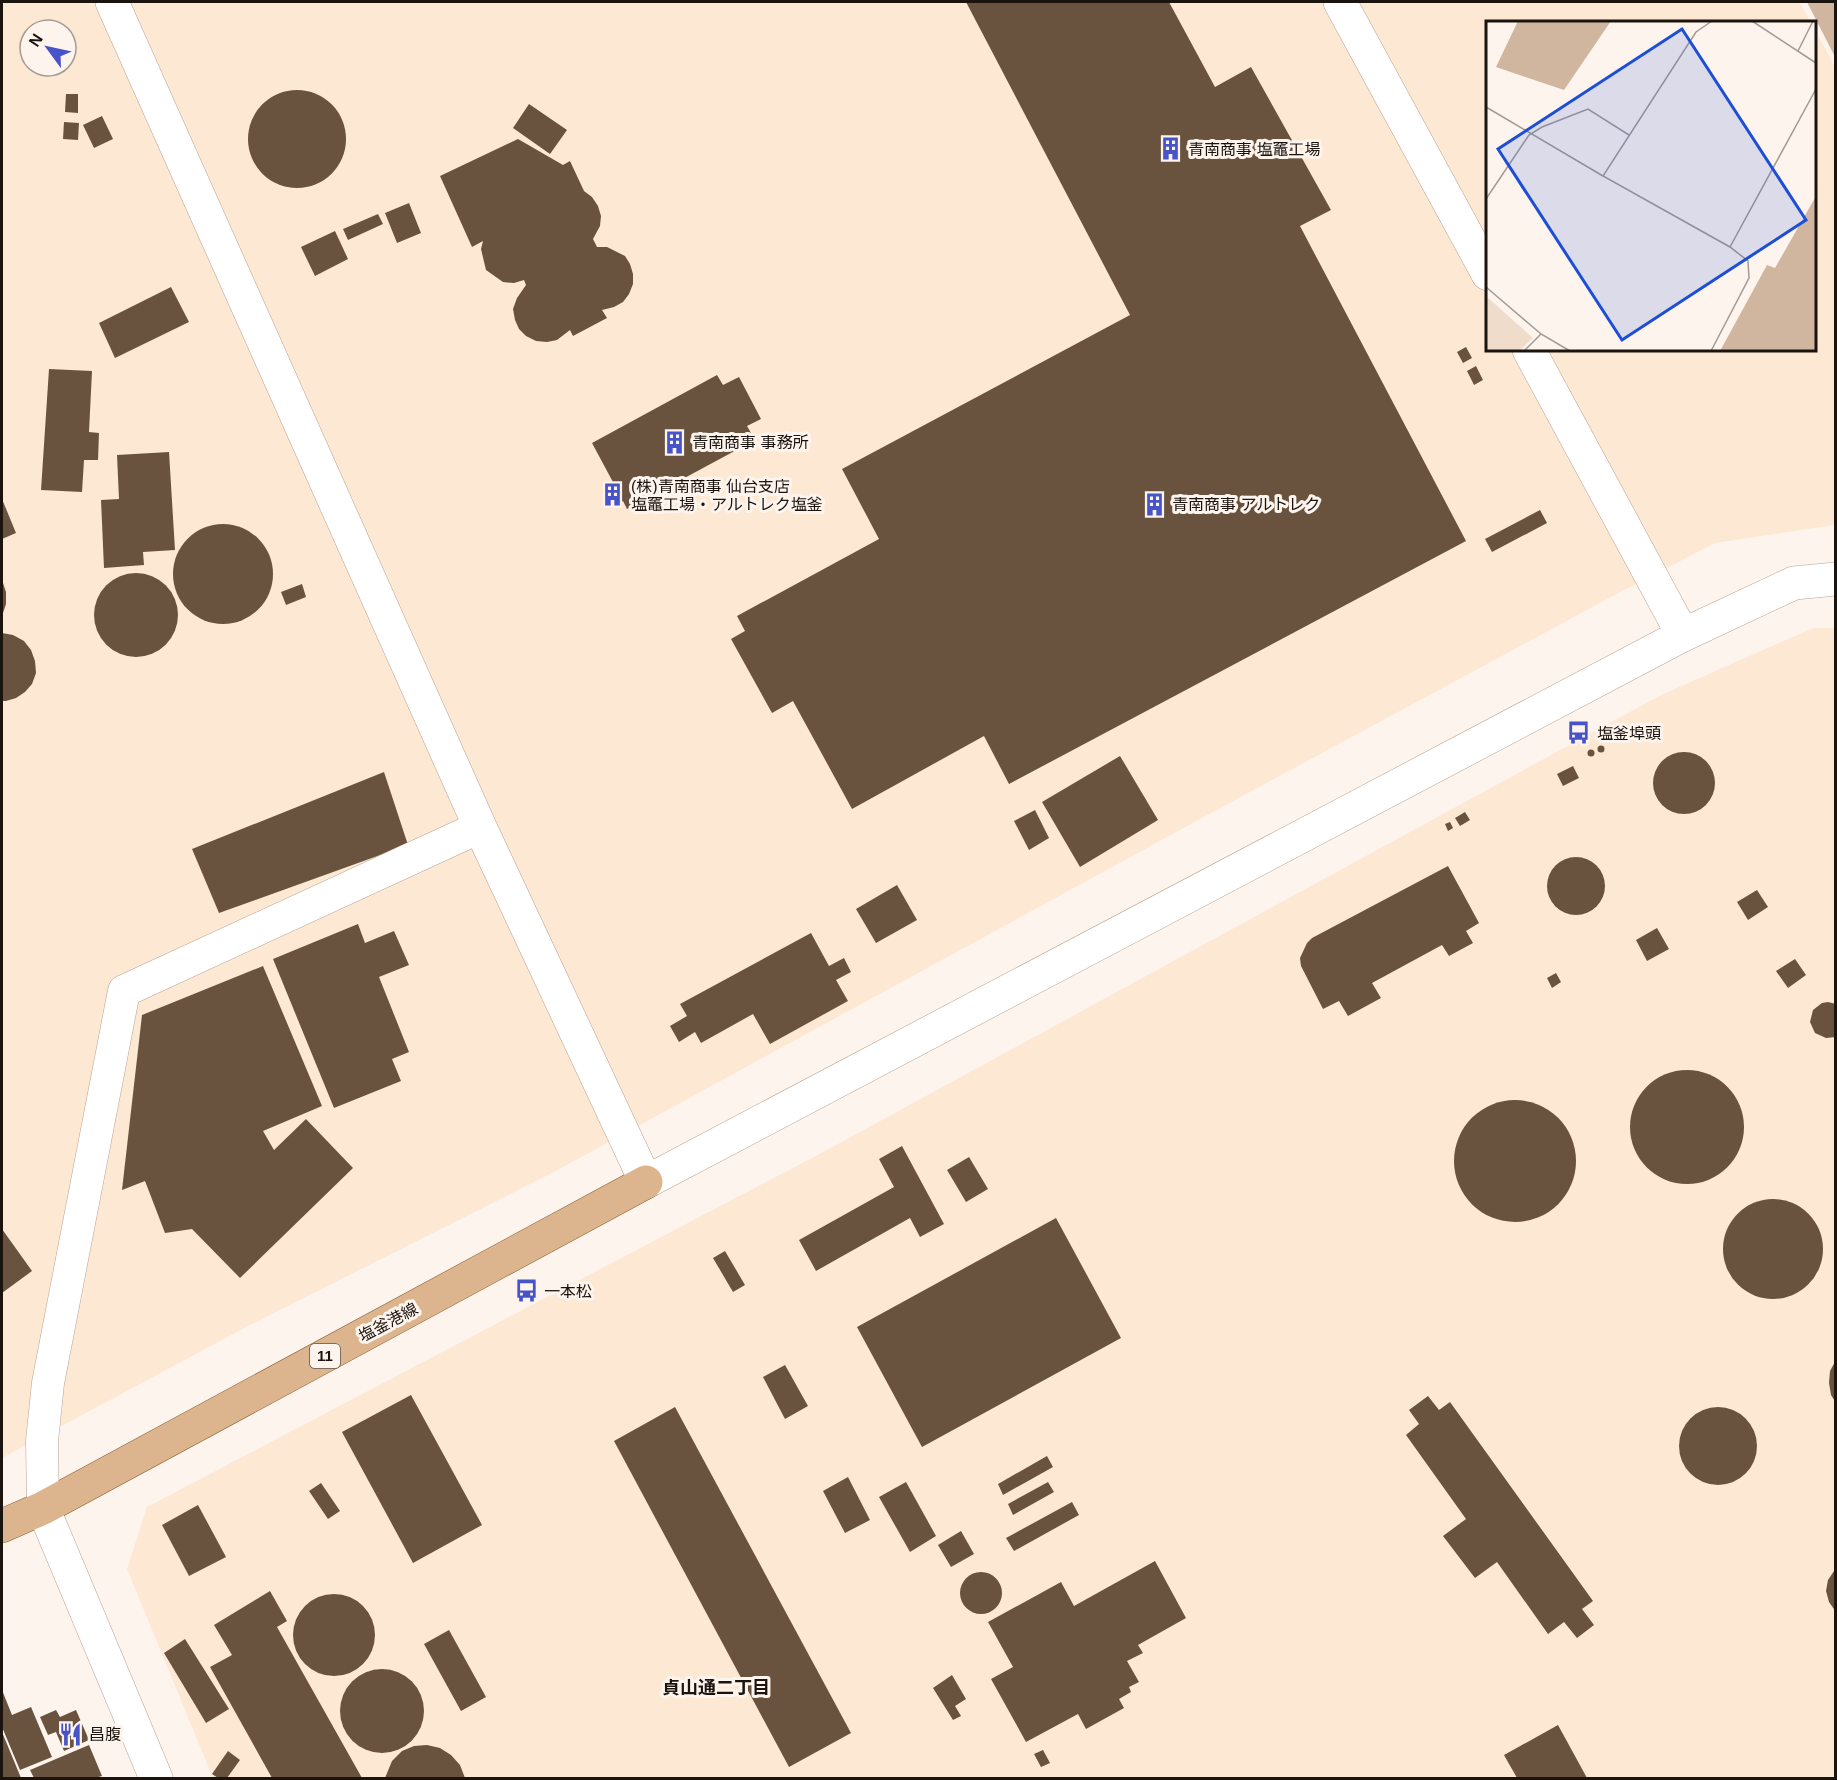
<svg xmlns="http://www.w3.org/2000/svg" width="1837" height="1780" font-family="Arial,'Noto Sans JP',sans-serif">
<rect width="100%" height="100%" fill="#fdf4ed"/>
<g fill="#fde8d4" fill-rule="evenodd">
<path d="M2,2H1799L1811,22H1488V350H1814L1815,30L1836,69L1835,525L1715,543L1611,597L1211,813L554,1172L250,1325L2,1458ZM30,30H66V66H30Z"/>
<polygon points="1813,628 1835,628 1835,1778 213,1778 127,1569 147,1507 827,1150 1661,695"/>
</g>
<polygon fill="#d1b69f" points="1807,2 1835,2 1835,57"/>
<g fill="#6a533e">
<polygon points="966,2 1169,2 1215,87 1251,67 1331,210 1300,226 1466,541 1009,784 984,736 852,809 793,701 772,713 731,639 745,631 737,616 879,539 842,469 1130,315"/>
<circle cx="297" cy="139" r="49"/>
<polygon points="66,94 78,94 78,113 65,112"/>
<polygon points="529,104 567,130 550,154 513,128"/>
<polygon points="102,116 113,139 94,148 83,125"/>
<polygon points="64,122 79,123 78,140 63,139"/>
<polygon points="518,139 563,165 570,161 584,191 592,197 598,206 601,216 600,226 593,239 597,247 607,247 625,256 630,264 633,274 633,284 629,294 623,302 614,307 602,310 607,318 573,336 570,330 557,340 547,342 536,341 526,336 519,329 515,320 513,309 517,298 526,285 524,280 514,283 503,282 486,270 481,249 483,241 472,247 440,176"/>
<polygon points="409,203 421,233 397,243 385,213"/>
<polygon points="378,214 383,224 348,240 343,229"/>
<polygon points="335,231 348,259 315,276 301,247"/>
<polygon points="171,287 189,322 115,358 99,323"/>
<polygon points="1466,347 1472,358 1463,363 1457,352"/>
<polygon points="1476,366 1483,380 1474,385 1467,371"/>
<polygon points="49,369 92,371 89,432 99,433 98,460 84,460 82,492 41,490"/>
<polygon points="717,375 723,385 739,377 761,419 747,426 755,440 627,509 623,501 612,506 603,489 614,484 592,443"/>
<polygon points="169,452 175,550 143,552 144,565 104,568 101,500 119,499 117,455"/>
<polygon points="2,499 16,533 2,539"/>
<polygon points="1540,510 1547,523 1492,552 1485,539"/>
<circle cx="223" cy="574" r="50"/>
<circle cx="136" cy="615" r="42"/>
<polygon points="2,580 6,592 6,604 2,616"/>
<polygon points="302,584 306,597 286,605 281,592"/>
<polygon points="2,633 13,635 24,641 31,650 35,661 36,673 32,684 25,692 16,698 6,701 2,701"/>
<circle cx="1643" cy="730" r="6"/>
<circle cx="1601" cy="749" r="3.5"/>
<circle cx="1591" cy="753" r="3.5"/>
<circle cx="1684" cy="783" r="31"/>
<polygon points="1120,756 1158,820 1080,867 1042,802"/>
<polygon points="1573,766 1579,778 1563,786 1557,774"/>
<polygon points="384,772 408,845 219,913 192,849"/>
<polygon points="1035,810 1049,838 1029,850 1014,821"/>
<polygon points="1465,812 1470,820 1460,826 1455,818"/>
<polygon points="1450,822 1453,828 1448,831 1445,824"/>
<circle cx="1576" cy="886" r="29"/>
<polygon points="1448,866 1479,923 1466,931 1473,943 1449,956 1442,945 1372,983 1381,998 1348,1016 1339,1001 1323,1009 1301,966 1300,958 1307,943 1312,938"/>
<polygon points="897,885 917,920 876,943 856,909"/>
<polygon points="1757,890 1768,907 1748,920 1737,902"/>
<polygon points="358,924 365,943 394,931 409,965 379,977 409,1052 392,1059 401,1081 334,1108 273,959"/>
<polygon points="1657,928 1669,949 1647,961 1636,940"/>
<polygon points="811,933 829,966 844,958 851,972 836,980 848,1001 770,1044 753,1014 701,1043 695,1032 679,1042 670,1026 687,1016 680,1004"/>
<polygon points="1795,959 1806,975 1788,988 1776,971"/>
<polygon points="263,966 322,1106 263,1131 274,1150 306,1119 353,1168 240,1278 192,1229 165,1233 145,1181 122,1190 142,1015"/>
<polygon points="1556,973 1561,982 1552,988 1547,978"/>
<polygon points="1828,1002 1836,1004 1836,1037 1826,1038 1815,1033 1810,1022 1813,1010 1822,1003"/>
<circle cx="1687" cy="1127" r="57"/>
<circle cx="1515" cy="1161" r="61"/>
<polygon points="902,1146 944,1224 920,1237 910,1218 816,1271 799,1240 894,1187 879,1159"/>
<polygon points="969,1157 988,1189 966,1202 947,1170"/>
<circle cx="1773" cy="1249" r="50"/>
<polygon points="1056,1218 1121,1338 922,1447 857,1327"/>
<polygon points="2,1229 32,1271 2,1293"/>
<polygon points="725,1251 745,1285 733,1292 713,1258"/>
<polygon points="1836,1360 1836,1403 1831,1395 1829,1383 1830,1371"/>
<polygon points="785,1365 808,1406 785,1419 763,1377"/>
<polygon points="411,1395 482,1525 413,1563 342,1432"/>
<polygon points="1428,1396 1439,1410 1450,1402 1593,1601 1582,1609 1594,1625 1577,1638 1564,1622 1548,1634 1497,1562 1475,1578 1443,1536 1466,1519 1406,1435 1419,1424 1409,1410"/>
<polygon points="675,1407 851,1733 789,1767 614,1441"/>
<circle cx="1718" cy="1446" r="39"/>
<polygon points="1047,1456 1053,1467 1003,1495 998,1484"/>
<polygon points="848,1477 870,1520 845,1533 823,1491"/>
<polygon points="906,1482 936,1536 910,1552 879,1497"/>
<polygon points="1048,1482 1054,1492 1013,1515 1008,1504"/>
<polygon points="321,1483 340,1511 328,1519 309,1491"/>
<polygon points="1072,1502 1079,1515 1014,1551 1006,1538"/>
<polygon points="198,1505 226,1557 189,1576 162,1525"/>
<polygon points="961,1531 974,1554 951,1567 938,1545"/>
<polygon points="1155,1561 1186,1618 1138,1645 1143,1653 1127,1661 1139,1682 1129,1687 1131,1692 1119,1699 1124,1708 1086,1729 1078,1714 1026,1742 991,1679 1013,1667 988,1622 1061,1582 1074,1606"/>
<polygon points="1836,1568 1836,1612 1829,1602 1826,1591 1828,1580"/>
<circle cx="981" cy="1593" r="21"/>
<polygon points="270,1591 287,1621 277,1627 362,1778 272,1778 210,1667 232,1655 214,1625"/>
<circle cx="334" cy="1635" r="41"/>
<polygon points="449,1630 486,1697 461,1711 424,1644"/>
<polygon points="185,1639 229,1709 206,1723 164,1653"/>
<circle cx="382" cy="1711" r="42"/>
<polygon points="952,1675 966,1699 955,1706 961,1716 953,1720 933,1688"/>
<polygon points="2,1690 12,1715 31,1707 52,1757 20,1770 2,1727"/>
<polygon points="56,1710 60,1717 76,1710 89,1740 64,1751 56,1732 48,1735 40,1717"/>
<polygon points="1558,1725 1587,1778 1517,1778 1504,1755"/>
<polygon points="2,1732 21,1778 2,1778"/>
<polygon points="89,1745 102,1776 95,1778 34,1778 30,1770"/>
<polygon points="427,1745 440,1748 451,1755 460,1765 465,1778 385,1778 392,1761 402,1751 414,1746"/>
<polygon points="1043,1750 1050,1763 1041,1767 1034,1754"/>
<polygon points="228,1751 240,1760 227,1778 218,1778 212,1774"/>
</g>
<g fill="none" stroke-linecap="round" stroke-linejoin="round">
<defs>
<polyline id="minor" points="43,1508 42,1441 48,1383 124,991 480,827"/>
<g id="tertiary">
<polyline points="112,2 480,827 646,1182 1683,635 1794,583 1836,579"/>
<polyline points="1340,2 1488,274"/>
<polyline points="1529,350 1683,635"/>
<polyline points="43,1508 156,1778"/>
</g>
<polyline id="primary" points="2,1526 43,1508 646,1182"/>
</defs>
<use href="#minor" stroke="#b7a392" stroke-width="33"/>
<use href="#tertiary" stroke="#b7a392" stroke-width="34"/>
<use href="#primary" stroke="#8a5d30" stroke-width="34"/>
<use href="#minor" stroke="#fff" stroke-width="32"/>
<use href="#tertiary" stroke="#fff" stroke-width="33"/>
<use href="#primary" stroke="#dcb58e" stroke-width="33"/>
</g>
<defs>
<symbol id="building-bare" viewBox="-9 -9 18 18"><path d="M-4-6H4V6H1V3H-1V6H-4ZM-2.5-4.3h1.7v1.8h-1.7ZM.8-4.3h1.7v1.8H.8ZM-2.5-1h1.7V.8h-1.7ZM.8-1h1.7V.8H.8Z" fill="#4753c8" stroke="#fdf4ed" stroke-width="2.5" paint-order="stroke"/></symbol>
<symbol id="bus-bare" viewBox="-9 -9 18 18"><path d="M-5-6H5V4H4V6H2V4H-2V6H-4V4H-5ZM-3.5-4V0h7V-4ZM-3.5 1.2v1.5H-2V1.2ZM2 1.2v1.5H3.5V1.2Z" fill="#4753c8" stroke="#fdf4ed" stroke-width="2.5" paint-order="stroke"/></symbol>
<symbol id="restaurant-bare" viewBox="-9 -9 18 18"><path d="M-5-6h1v4h1v-4h1v4h1v-4h1v5L-1.5 .5V6h-2V.5L-5-1ZM5-6V6H3V1.5H1.5Q1.5-4 5-6Z" fill="#4753c8" stroke="#fdf4ed" stroke-width="2.5" paint-order="stroke"/></symbol>
</defs>
<g fill-rule="evenodd">
<use href="#building-bare" x="1154" y="132" width="33" height="33"/>
<use href="#building-bare" x="658" y="426" width="33" height="33"/>
<use href="#building-bare" x="596" y="478" width="33" height="33"/>
<use href="#building-bare" x="1138" y="488" width="33" height="33"/>
<use href="#bus-bare" x="1562" y="716" width="33" height="33"/>
<use href="#bus-bare" x="510" y="1274" width="33" height="33"/>
<use href="#restaurant-bare" x="54" y="1718" width="33" height="33"/>
</g>
<g text-anchor="middle" stroke-width="6" stroke-linejoin="round" paint-order="stroke">
<rect fill="#fdf4ed" stroke="#5f5751" stroke-width="1.5" x="310" y="1344" width="30" height="24" rx="4.5"/>
<g font-size="15" font-weight="bold" fill="#1b140e">
<text x="325" y="1361">11</text>
</g>
<g font-size="16" fill="#1b140e" stroke="#fdf4ed" text-anchor="start">
<text x="1188" y="155">青南商事 塩竈工場</text>
<text x="692" y="448">青南商事 事務所</text>
<text x="631" y="492">(株)青南商事 仙台支店<tspan x="631" dy="18">塩竈工場・アルトレク塩釜</tspan></text>
<text x="1172" y="510">青南商事 アルトレク</text>
<text x="1597" y="739">塩釜埠頭</text>
<text x="544" y="1297">一本松</text>
<text x="89" y="1740">昌腹</text>
</g>
<g font-size="16" fill="#1b140e" stroke="#fdf4ed">
<text transform="translate(388 1322) rotate(-28)" y="6">塩釜港線</text>
</g>
<g font-size="18" font-weight="bold" fill="#1b140e" stroke="#fdf4ed">
<text x="716" y="1694">貞山通二丁目</text>
</g>
</g>
<g transform="translate(1486 21)">
<rect width="330" height="330" fill="#fdf4ed"/>
<path d="M0,275L47,317L33,330H0Z" fill="#f0dcca"/>
<path d="M32,0H125L78,69L10,46ZM330,175V330H234L281,244L289,247Z" fill="#d1b69f"/>
<path fill="none" stroke="#a39a94" stroke-width="1.5" d="M266,0L330,42M312,30L327,0M0,86L117,155M0,178L43,114L56,106L102,88L143,114M244,226L330,68M0,266L55,313L84,330M38,330L55,313M225,330L263,257L262,240L244,226L117,155L210,11L226,0"/>
<path fill="#1d4ed8" fill-opacity="0.15" stroke="#1d4ed8" stroke-width="3" d="M196,8L320,199L136,319L12,128Z"/>
<rect width="330" height="330" fill="none" stroke="#1b140e" stroke-width="3"/>
</g>
<rect width="1837" height="1780" fill="none" stroke="#1b140e" stroke-width="6"/>
<g transform="translate(48 48) rotate(303)"><circle r="28" fill="#fdf4ed" stroke="#a39a94" stroke-width="1.5"/>
<path d="M0-4.5L10 22L0 15L-10 22Z" fill="#4753c8"/>
<text y="-9" font-size="16" font-weight="bold" text-anchor="middle" fill="#1b140e">N</text>
</g>
</svg>
